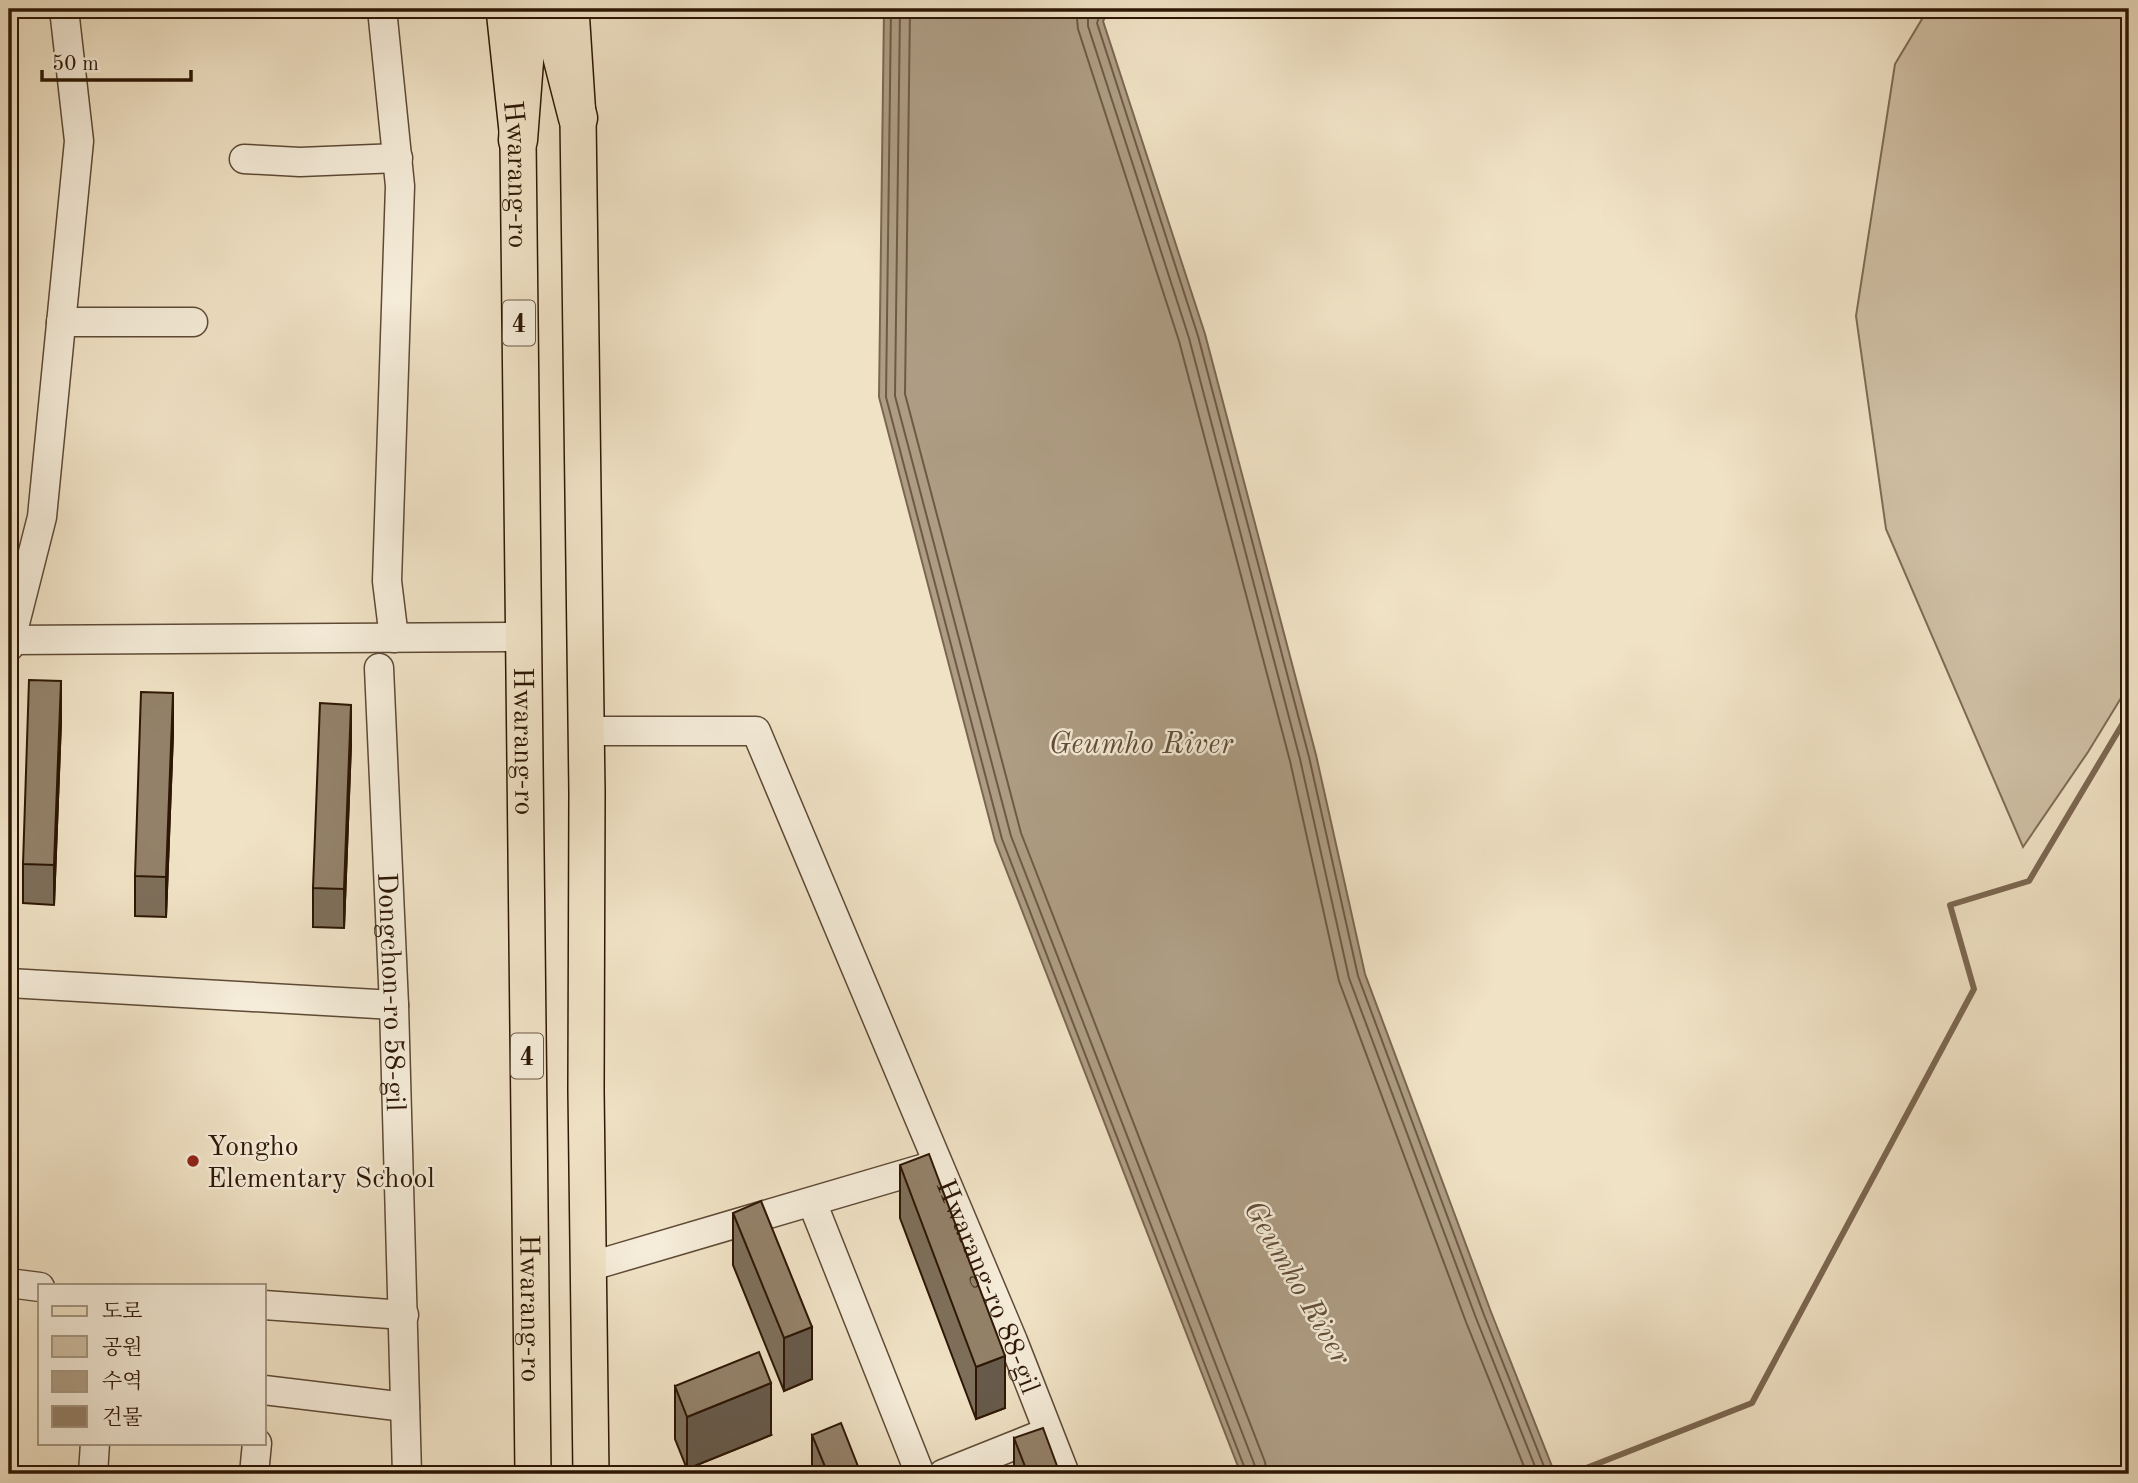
<svg xmlns="http://www.w3.org/2000/svg" width="2138" height="1483" font-family="'Old Standard TT','Noto Serif KR',serif">
<rect width="100%" height="100%" fill="#f0e2c5"/>
<filter id="stains"><feTurbulence type="fractalNoise" baseFrequency=".00286" numOctaves="4"/><feColorMatrix values="0 0 0 0 .2 0 0 0 0 .09 0 0 0 0 .02 0 0 0 .5 -.17"/></filter>
<radialGradient id="worn" r=".72"><stop offset=".6" stop-color="#630" stop-opacity="0"/><stop offset="1" stop-color="#630" stop-opacity=".3"/></radialGradient>
<polygon fill="#cfbfa4" stroke="#7e6b54" stroke-width="2" points="1928,9 2129,9 2129,685 2088,752 2023,847 1886,529 1856,316 1895,64"/>
<polygon fill="#ae9d84" stroke="#7b6751" stroke-width="2" points="884,9 1110,9 1103,21 1205,334 1316,755 1365,974 1491,1312 1555,1474 1241,1474 995,841 879,397"/>
<g fill="none" stroke-linecap="round" stroke-linejoin="round">
<g stroke="#6e5a44" stroke-width="2">
<polyline points="891,9 886,397 1002,839 1247,1474"/>
<polyline points="900,9 895,396 1011,836 1255,1466 1256,1474"/>
<polyline points="910,9 905,394 1021,833 1265,1462 1267,1474"/>
<polyline points="1080,9 1077,19 1078,29 1179,341 1290,761 1339,981 1466,1322 1527,1474"/>
<polyline points="1092,9 1088,18 1088,26 1189,338 1300,759 1349,978 1476,1318 1538,1474"/>
<polyline points="1102,9 1097,23 1198,336 1309,757 1358,976 1484,1315 1547,1474"/>
</g>
<polyline stroke="#7b6751" stroke-width="6" points="1571,1474 1752,1403 1974,989 1950,905 2029,881 2129,713"/>
<defs>
<g id="minor">
<polyline points="382,9 400,186 387,581 394,638"/>
<polyline points="244,159 300,162 398,158"/>
<polyline points="61,322 193,322"/>
<polyline points="9,640 522,637"/>
<polyline points="9,647 42,517 79,141 64,9"/>
<path id="s1" d="M379,668L394,1005L407,1474"/>
<path id="s2" d="M586,731H756L1013,1341L1065,1474"/>
<polyline points="9,983 394,1005"/>
<polyline points="812,1202 920,1474"/>
<polyline points="588,1267 935,1165"/>
<polyline points="9,1283 40,1287"/>
<polyline points="264,1305 404,1315"/>
<polyline points="264,1390 405,1407"/>
<polyline points="93,1474 95,1443"/>
<polyline points="254,1474 257,1443"/>
<polyline points="943,1474 1048,1432"/>
</g>
<g id="major">
<path id="s3" d="M504,9L518,140L533,1474"/>
<polyline points="571,9 578,118 587,792 586,1090 591,1474"/>
</g>
<g id="highway">
<polyline points="550,9 578,118"/>
<polyline points="518,140 528,9"/>
</g>
</defs>
<use href="#minor" stroke="#5e4a35" stroke-width="31"/>
<use href="#major" stroke="#2e1705" stroke-width="38"/>
<use href="#highway" stroke="#2e1705" stroke-width="41"/>
<use href="#minor" stroke="#f5ecd9" stroke-width="28"/>
<use href="#major" stroke="#f0e2c5" stroke-width="35"/>
<use href="#highway" stroke="#f0e2c5" stroke-width="38"/>
</g>
<g fill="#7e6f5a" stroke="#2e1705" stroke-width="2">
<polygon points="61,721 54,905 23,903 23,864"/>
<polygon points="173,733 166,917 135,916 135,876"/>
<polygon points="351,744 344,928 313,927 313,888"/>
<polygon points="900,1165 1005,1408 976,1419 900,1218"/>
<polygon points="733,1213 812,1379 784,1391 733,1265"/>
<polygon points="675,1386 771,1435 687,1469 675,1439"/>
<polygon points="812,1435 861,1474 812,1474"/>
<polygon points="1014,1438 1060,1474 1014,1474"/>
</g>
<g fill="#675a4a" stroke="#2e1705" stroke-width="2">
<polygon points="61,681 61,721 54,905 54,865"/>
<polygon points="173,693 173,733 166,917 166,877"/>
<polygon points="351,705 351,744 344,928 344,889"/>
<polygon points="812,1327 812,1379 784,1391 784,1338"/>
<polygon points="1005,1356 1005,1408 976,1419 976,1367"/>
<polygon points="771,1383 771,1435 687,1469 687,1417"/>
</g>
<g fill="#938169" stroke="#2e1705" stroke-width="2">
<polygon points="29,680 61,681 54,865 23,864"/>
<polygon points="141,692 173,693 166,877 135,876"/>
<polygon points="320,703 351,705 344,889 313,888"/>
<polygon points="929,1154 1005,1356 976,1367 900,1165"/>
<polygon points="761,1201 812,1327 784,1338 733,1213"/>
<polygon points="759,1352 771,1383 687,1417 675,1386"/>
<polygon points="841,1423 861,1474 828,1474 812,1435"/>
<polygon points="1043,1428 1060,1474 1028,1474 1014,1438"/>
</g>
<circle fill="#8f2418" stroke="#f5ecd9" stroke-width="2.5" cx="193" cy="1161" r="7"/>
<g text-anchor="middle" stroke-width="5" stroke-linejoin="round" paint-order="stroke">
<g fill="#f5ecd9" stroke="#6a5745" stroke-width="2">
<rect x="503" y="300.5" width="32" height="45" rx="5"/>
<rect x="511" y="1033.5" width="32" height="45" rx="5"/>
</g>
<g font-size="26" font-weight="bold" fill="#2e1705">
<text x="519" y="332">4</text>
<text x="527" y="1065">4</text>
</g>
<g font-size="28" fill="#2e1705" stroke="#f5ecd9">
<text dy="10" stroke="none"><textPath href="#s3" startOffset="166">Hwarang-ro</textPath></text>
<text dy="10" stroke="none"><textPath href="#s3" startOffset="733">Hwarang-ro</textPath></text>
<text dy="10" stroke="none"><textPath href="#s1" startOffset="324">Dongchon-ro 58-gil</textPath></text>
<text dy="10" stroke="none"><textPath href="#s2" startOffset="772">Hwarang-ro 88-gil</textPath></text>
<text dy="10" stroke="none"><textPath href="#s3" startOffset="1300">Hwarang-ro</textPath></text>
</g>
<g font-size="28" fill="#2e1705" stroke="#f5ecd9" text-anchor="start">
<text x="207" y="1155">Yongho<tspan x="207" dy="32">Elementary School</tspan></text>
</g>
<g font-size="30" font-style="italic" fill="#614d38" stroke="#f5ecd9">
<text x="1141" y="753">Geumho River</text>
<text transform="translate(1298 1282) rotate(60)" y="10">Geumho River</text>
</g>
</g>
<rect width="2138" height="1483" fill="none" stroke="#f0e2c5" stroke-width="35"/>
<rect x="10" y="10" width="2117" height="1462" fill="none" stroke="#2e1705" stroke-width="3.5"/>
<rect x="18" y="18" width="2103" height="1448" fill="none" stroke="#2e1705" stroke-width="2"/>
<rect x="38" y="1284" width="228" height="161" fill="#f5ecd9" stroke="#a59784" stroke-width="2"/>
<rect x="52" y="1306" width="35" height="10" fill="#f0e2c5" stroke="#a59784" stroke-width="2"/>
<text x="102" y="1318" font-size="21" fill="#2e1705">도로</text>
<rect x="52" y="1336" width="35" height="21" fill="#cfbfa4" stroke="#a59784" stroke-width="2"/>
<text x="102" y="1354" font-size="21" fill="#2e1705">공원</text>
<rect x="52" y="1371" width="35" height="21" fill="#ae9d84" stroke="#a59784" stroke-width="2"/>
<text x="102" y="1388" font-size="21" fill="#2e1705">수역</text>
<rect x="52" y="1406" width="35" height="21" fill="#938169" stroke="#a59784" stroke-width="2"/>
<text x="102" y="1424" font-size="21" fill="#2e1705">건물</text>
<path d="M42 70v10h149v-10" fill="none" stroke="#2e1705" stroke-width="3.5"/>
<text x="52" y="70" font-size="21" fill="#2e1705" stroke="#f5ecd9" stroke-width="5" paint-order="stroke">50 m</text>
<rect width="100%" height="100%" filter="url(#stains)"/>
<rect width="100%" height="100%" fill="url(#worn)"/>
</svg>
